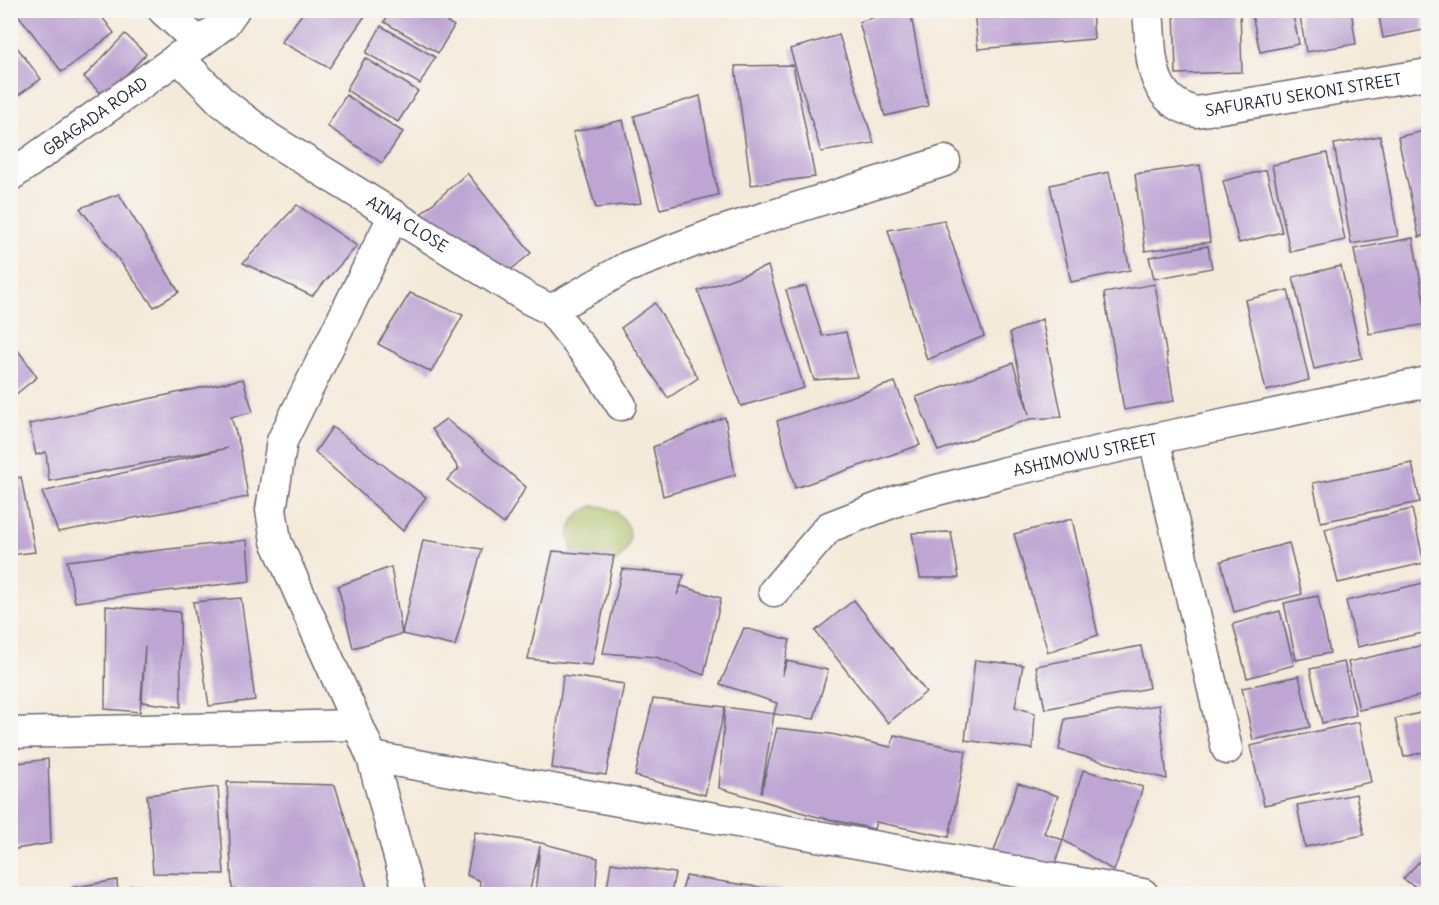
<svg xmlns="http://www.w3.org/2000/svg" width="1439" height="905" font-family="Delius,sans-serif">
<rect width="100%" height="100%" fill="#f6f6f2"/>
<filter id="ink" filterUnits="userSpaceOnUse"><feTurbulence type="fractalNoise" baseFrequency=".0167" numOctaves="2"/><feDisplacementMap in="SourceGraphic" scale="12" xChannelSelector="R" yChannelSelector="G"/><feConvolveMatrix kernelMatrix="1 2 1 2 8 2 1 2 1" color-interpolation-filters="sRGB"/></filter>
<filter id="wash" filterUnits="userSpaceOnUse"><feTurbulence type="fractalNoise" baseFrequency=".008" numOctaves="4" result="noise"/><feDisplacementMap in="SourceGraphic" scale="24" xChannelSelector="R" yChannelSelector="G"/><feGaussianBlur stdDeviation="1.35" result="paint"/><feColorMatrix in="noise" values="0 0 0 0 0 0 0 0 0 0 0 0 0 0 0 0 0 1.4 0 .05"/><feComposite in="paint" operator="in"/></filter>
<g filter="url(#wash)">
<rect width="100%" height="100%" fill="#f4ead9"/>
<path fill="#abbd60" stroke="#66704e" stroke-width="1.5" d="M594,506C633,507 643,548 609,566L573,553C564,531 572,513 594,506Z"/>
<g id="blocks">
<g fill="#bea5d3">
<polygon points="18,10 97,10 114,33 62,72 16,12"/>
<polygon points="177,10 203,10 192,23"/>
<polygon points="305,10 369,10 329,68 281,42"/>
<polygon points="391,10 427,10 454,26 438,53 384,22"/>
<polygon points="896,10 910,10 928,106 885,116 859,22"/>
<polygon points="974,10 1092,10 1094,39 978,49"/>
<polygon points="1174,10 1240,10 1242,72 1176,74"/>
<polygon points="1251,10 1292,10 1299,44 1260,52"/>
<polygon points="1299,10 1351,10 1356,44 1306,52"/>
<polygon points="1378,10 1421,10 1424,30 1383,38"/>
<polygon points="381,26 435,57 420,84 366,53"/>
<polygon points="125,34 146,54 105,97 84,77"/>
<polygon points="839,35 874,143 821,152 790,49"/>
<polygon points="10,38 41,79 10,101"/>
<polygon points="365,58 418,91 398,122 346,90"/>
<polygon points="793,65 815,177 751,185 735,66"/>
<polygon points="346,95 403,132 382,163 327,126"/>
<polygon points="700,96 718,195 660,209 634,116"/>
<polygon points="623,120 641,203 596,208 573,132"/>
<polygon points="1428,130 1428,235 1419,237 1398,137"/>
<polygon points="1380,136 1398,236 1351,244 1334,144"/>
<polygon points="1327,153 1345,240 1290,252 1272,165"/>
<polygon points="1200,165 1210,242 1145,251 1135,174"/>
<polygon points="1266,170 1282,232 1239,243 1223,181"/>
<polygon points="1109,172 1130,270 1071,282 1050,185"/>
<polygon points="467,173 531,253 507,273 421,214"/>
<polygon points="119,194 179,292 154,307 80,208"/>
<polygon points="297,205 357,246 312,296 243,263"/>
<polygon points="944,220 984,336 927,360 888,230"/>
<polygon points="1413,238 1428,324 1369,334 1354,249"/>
<polygon points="1208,246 1212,268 1154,279 1149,257"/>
<polygon points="768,266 804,388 741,406 698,291"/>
<polygon points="1341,266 1362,358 1314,369 1293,277"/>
<polygon points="1155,284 1174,401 1124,410 1104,293"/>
<polygon points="806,286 822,336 846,332 857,377 814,380 786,290"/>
<polygon points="1288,290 1309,380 1266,391 1245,300"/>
<polygon points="410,293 463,315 431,372 378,344"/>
<polygon points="655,303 698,378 668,398 621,328"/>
<polygon points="1042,319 1062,417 1030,419 938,451 916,397 1013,363 1029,414 1010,333"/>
<polygon points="10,339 37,377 10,399"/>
<polygon points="243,379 253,412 231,417 240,446 248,497 58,532 42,492 228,448 49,481 46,452 36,455 29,424"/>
<polygon points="895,382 920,445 795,488 777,421"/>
<polygon points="725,417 735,475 663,496 653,447"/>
<polygon points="446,419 526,487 504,524 447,480 459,469 432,429"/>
<polygon points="332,427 426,497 403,531 315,452"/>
<polygon points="1412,463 1420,502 1321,522 1313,483"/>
<polygon points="21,477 35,552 10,555 10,480"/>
<polygon points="1412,509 1424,563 1338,583 1325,529"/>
<polygon points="1072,519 1098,635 1048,652 1014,534"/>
<polygon points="951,532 959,578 920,578 912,533"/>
<polygon points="247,540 250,581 75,602 67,561"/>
<polygon points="423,540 482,549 455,646 402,634"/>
<polygon points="1289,543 1302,594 1234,612 1221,561"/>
<polygon points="553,551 614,556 592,665 528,659"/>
<polygon points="391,567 402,634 353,648 338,586"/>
<polygon points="622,569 684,575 677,595 681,586 721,598 704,675 656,657 603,653"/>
<polygon points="1428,582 1428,632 1357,647 1346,601"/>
<polygon points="1318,596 1330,653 1296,660 1284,603"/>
<polygon points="241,598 255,700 209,706 193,602"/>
<polygon points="854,600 926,692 888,723 815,631"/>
<polygon points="106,606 180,612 181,707 142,702 145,646 140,712 105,709"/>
<polygon points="1280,611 1294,665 1247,678 1233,624"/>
<polygon points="744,628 790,640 782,676 787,661 828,670 814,719 774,714 761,793 777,728 831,734 891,747 894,735 966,751 949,837 876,822 874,829 814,816 719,788 725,707 774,714 777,703 720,684"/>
<polygon points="1428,644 1428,694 1359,710 1348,662"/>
<polygon points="1141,646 1149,688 1045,709 1036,666"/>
<polygon points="975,660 1023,665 1015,707 1035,713 1033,749 965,740"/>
<polygon points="1344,662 1356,715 1322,723 1310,669"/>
<polygon points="563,675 624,684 606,775 552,768"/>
<polygon points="1299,676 1310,727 1253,740 1242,688"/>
<polygon points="653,699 725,707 705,795 635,776"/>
<polygon points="1159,705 1167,779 1059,750 1065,719"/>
<polygon points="1428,711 1428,751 1404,757 1395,719"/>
<polygon points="1359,722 1371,782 1264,805 1250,746"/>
<polygon points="48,759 51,843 10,850 10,764"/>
<polygon points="1083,770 1143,787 1114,871 1063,840"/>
<polygon points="227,782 335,785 368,891 232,889"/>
<polygon points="1018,783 1058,796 1044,833 1063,840 1052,872 994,851"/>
<polygon points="218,787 224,874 153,873 147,795"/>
<polygon points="1356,794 1364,835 1305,847 1297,805"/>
<polygon points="475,832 541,843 598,858 595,894 535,894 540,846 529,894 479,894 480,881 467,875"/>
<polygon points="1428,852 1428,894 1427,894 1403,879"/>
<polygon points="611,863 675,873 671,894 606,894"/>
<polygon points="686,876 797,893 797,894 681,894"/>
<polygon points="117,880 118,894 70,894 71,888"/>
<polygon points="131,886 176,889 178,894 132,894"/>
</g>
</g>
</g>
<g filter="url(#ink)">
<use href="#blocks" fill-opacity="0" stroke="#6c6872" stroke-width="1.5"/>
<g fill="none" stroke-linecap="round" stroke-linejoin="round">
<defs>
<g id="minor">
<polyline points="163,10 199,43"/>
<path id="s1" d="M1148,10C1152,53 1146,100 1196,112L1428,74"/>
<path id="s2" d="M178,57L222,102L269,138L529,299L551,310L598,369L621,405"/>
<path id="s3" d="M10,176L199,43L224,24L234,10"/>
<polyline points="394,215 282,441 271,510 276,541 372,757 409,894"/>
<polyline points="551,310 627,267 719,232 945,161"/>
<polyline points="1154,439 1227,749"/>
<path id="s4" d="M774,591L829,527L899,500L1006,472L1154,439L1428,382"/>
<polyline points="10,733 357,725"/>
<polyline points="372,757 1143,894"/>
</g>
</defs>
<use href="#minor" stroke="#6c6872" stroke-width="33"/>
<use href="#minor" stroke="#fff" stroke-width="30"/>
</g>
</g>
<g text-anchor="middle" stroke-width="4.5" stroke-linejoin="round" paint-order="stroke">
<g font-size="16" fill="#22223b" stroke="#f6f6f2">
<text dy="6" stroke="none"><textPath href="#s1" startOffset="232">SAFURATU SEKONI STREET</textPath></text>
<text dy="6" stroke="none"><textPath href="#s3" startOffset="104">GBAGADA ROAD</textPath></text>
<text dy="6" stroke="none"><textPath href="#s2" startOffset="285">AINA CLOSE</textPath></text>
<text dy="6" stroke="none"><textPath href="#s4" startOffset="351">ASHIMOWU STREET</textPath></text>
</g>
</g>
<rect width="1439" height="905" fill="none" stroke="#f6f6f2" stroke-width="36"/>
</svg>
